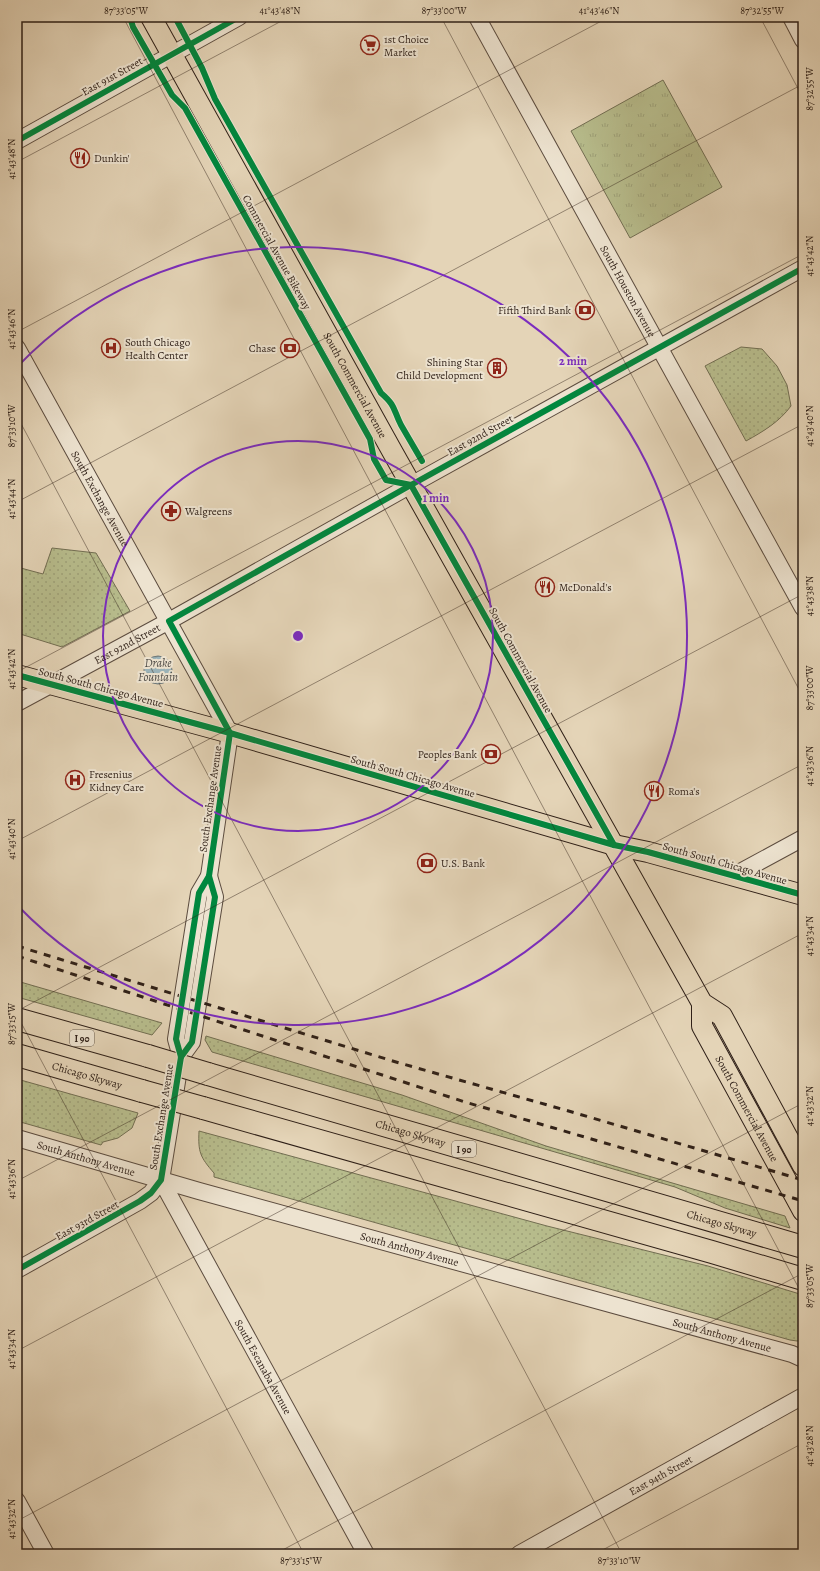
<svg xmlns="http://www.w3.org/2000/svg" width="820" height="1571" font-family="Alegreya,serif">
<defs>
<pattern id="grass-dots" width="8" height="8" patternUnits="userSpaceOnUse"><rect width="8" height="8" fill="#b7bc8c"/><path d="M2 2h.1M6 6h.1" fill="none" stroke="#9ea178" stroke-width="1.8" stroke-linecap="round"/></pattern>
<pattern id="park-tufts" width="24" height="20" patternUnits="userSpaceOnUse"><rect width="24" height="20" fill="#b7bc8c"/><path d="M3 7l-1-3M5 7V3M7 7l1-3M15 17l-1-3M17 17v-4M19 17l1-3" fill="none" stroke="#9ea178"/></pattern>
<pattern id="water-waves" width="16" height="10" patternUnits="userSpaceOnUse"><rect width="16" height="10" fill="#9cb5bb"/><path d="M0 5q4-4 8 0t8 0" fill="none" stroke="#809397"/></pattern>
</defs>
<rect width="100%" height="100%" fill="#e4d4b7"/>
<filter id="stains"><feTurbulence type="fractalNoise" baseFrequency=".005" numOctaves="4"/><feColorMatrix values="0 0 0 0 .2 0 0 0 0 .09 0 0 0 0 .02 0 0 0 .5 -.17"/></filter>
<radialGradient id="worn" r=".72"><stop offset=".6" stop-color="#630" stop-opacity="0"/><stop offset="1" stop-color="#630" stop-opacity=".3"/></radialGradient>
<g fill="url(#grass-dots)" stroke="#726e52">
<path d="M741,347L762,349L777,366L787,385L791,406C779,422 764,431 746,441L705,366Z"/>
<polygon points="52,548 96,553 130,611 62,647 17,633 17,567 43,574"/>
<polygon points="17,981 162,1023 152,1035 17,997"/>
<polygon points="206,1036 402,1095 546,1146 785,1216 790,1228 725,1208 675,1187 212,1052 205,1040"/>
<polygon points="17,1079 138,1113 132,1128 118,1138 103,1142 101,1145 17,1121"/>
<path d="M199,1131L547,1226L708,1266L803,1295V1340L797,1341L790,1340L214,1177V1173C200,1157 198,1152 199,1131Z"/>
</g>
<polygon fill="url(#park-tufts)" stroke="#726e52" points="663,80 722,187 630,238 571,131"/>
<circle fill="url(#water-waves)" stroke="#707979" cx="158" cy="670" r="14"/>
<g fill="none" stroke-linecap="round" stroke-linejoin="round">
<defs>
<g id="minor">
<path id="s1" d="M477,17L803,608"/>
<polyline points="791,17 803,40"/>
<polyline points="17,141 239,17"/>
<path id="s2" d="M17,348L230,733L209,876L199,893L176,1039L181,1057L161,1180L151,1193L140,1201L17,1270"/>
<path id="s3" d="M17,703L169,621L411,485L803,268"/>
<polyline points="733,876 803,838"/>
<polyline points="181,1057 192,1042 215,897 209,876"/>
<path id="s4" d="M17,1138L199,1191L792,1354L803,1359"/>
<path id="s5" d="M161,1180L366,1554"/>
<polyline points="17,1501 46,1554"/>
<path id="s6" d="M519,1554L803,1396"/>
</g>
<g id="major">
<path id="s7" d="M151,17L392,451L702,1003L722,1016L803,1166"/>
<polyline points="17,675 230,733 614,845 648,852 803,895"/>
<path id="s8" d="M702,1003V1026L803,1211"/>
</g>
<g id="highway">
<polyline points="17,1019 148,1056"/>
<path id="s9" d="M17,1055L142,1091"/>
<path id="s10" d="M208,1074L803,1247"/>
<polyline points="203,1108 712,1252 803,1279"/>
</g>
</defs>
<use href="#minor" stroke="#5c4c3f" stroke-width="18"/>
<use href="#major" stroke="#2e1f17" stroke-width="22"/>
<use href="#highway" stroke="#2e1f17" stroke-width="24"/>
<use href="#minor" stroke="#ede3d0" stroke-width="16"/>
<use href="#major" stroke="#e4d4b7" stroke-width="20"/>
<use href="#highway" stroke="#e4d4b7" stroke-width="22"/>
<g stroke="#2e1f17" stroke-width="3" stroke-dasharray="7 7" stroke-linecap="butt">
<polyline points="17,946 396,1062 572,1112 803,1180"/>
<polyline points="17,956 465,1102 803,1201"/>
</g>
<defs>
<g id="highway-bridge">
<polyline points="148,1056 208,1074"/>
<polyline points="142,1091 203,1108"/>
</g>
</defs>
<use href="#highway-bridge" stroke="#2e1f17" stroke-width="24" stroke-linecap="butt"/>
<use href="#highway-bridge" stroke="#e4d4b7" stroke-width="22"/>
<defs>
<g id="cycleway">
<polyline points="130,17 133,27 172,95 185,108 370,439 374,459 386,480 411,485"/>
<path d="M175,17L202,68L215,99L381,393C396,406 393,409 401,425C408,437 415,449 422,461"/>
<polyline points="17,141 239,17"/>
<polyline points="411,485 614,845"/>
<polyline points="17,675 230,733 614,845 648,852 803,895"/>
<polyline points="181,1057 192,1042 215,897 209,876"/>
<polyline points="17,1270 140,1201 151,1193 161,1180 181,1057 176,1039 199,893 209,876 230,733 169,621 411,485 803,268"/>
</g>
</defs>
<use href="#cycleway" stroke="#ede3d0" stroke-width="8"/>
<use href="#cycleway" stroke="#00873e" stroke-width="6"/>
</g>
<path fill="none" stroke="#2e1f17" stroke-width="1" stroke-opacity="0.45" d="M123,17L803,1296M441,17L803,697M760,17L803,98M17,162L289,17M17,332L609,17M17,416L622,1554M17,502L803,84M17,672L803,254M17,841L803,424M17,1011L803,594M17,1015L304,1554M17,1181L803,764M17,1351L803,933M17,1521L803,1103M275,1554L803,1273M595,1554L803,1443"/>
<g fill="none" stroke="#7b2cbf" stroke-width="2">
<circle cx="298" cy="636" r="195"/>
<path d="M18 366A389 389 0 1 1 18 906"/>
</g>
<defs>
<symbol id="supermarket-ring" viewBox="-11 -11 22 22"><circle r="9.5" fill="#ede3d0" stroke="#8f2418" stroke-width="1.5"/><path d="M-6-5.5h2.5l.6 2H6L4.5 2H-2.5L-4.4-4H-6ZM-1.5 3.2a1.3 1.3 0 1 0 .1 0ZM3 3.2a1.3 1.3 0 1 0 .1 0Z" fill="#8f2418"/></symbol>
<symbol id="restaurant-ring" viewBox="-11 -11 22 22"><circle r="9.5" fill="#ede3d0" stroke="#8f2418" stroke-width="1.5"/><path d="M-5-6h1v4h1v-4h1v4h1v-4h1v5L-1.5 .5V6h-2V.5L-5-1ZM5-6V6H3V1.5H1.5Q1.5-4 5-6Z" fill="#8f2418"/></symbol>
<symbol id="bank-ring" viewBox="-11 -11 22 22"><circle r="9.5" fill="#ede3d0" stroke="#8f2418" stroke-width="1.5"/><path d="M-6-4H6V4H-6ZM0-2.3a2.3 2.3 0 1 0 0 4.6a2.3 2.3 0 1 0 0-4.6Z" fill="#8f2418"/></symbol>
<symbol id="hospital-ring" viewBox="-11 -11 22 22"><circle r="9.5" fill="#ede3d0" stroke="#8f2418" stroke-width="1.5"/><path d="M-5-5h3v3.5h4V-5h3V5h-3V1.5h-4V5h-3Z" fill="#8f2418"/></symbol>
<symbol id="building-ring" viewBox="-11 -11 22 22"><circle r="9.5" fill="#ede3d0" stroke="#8f2418" stroke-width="1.5"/><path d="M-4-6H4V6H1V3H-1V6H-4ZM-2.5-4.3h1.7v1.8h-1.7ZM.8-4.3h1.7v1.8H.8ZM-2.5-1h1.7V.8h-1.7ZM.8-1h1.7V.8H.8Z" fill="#8f2418"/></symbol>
<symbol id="pharmacy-ring" viewBox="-11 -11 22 22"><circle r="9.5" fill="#ede3d0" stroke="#8f2418" stroke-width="1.5"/><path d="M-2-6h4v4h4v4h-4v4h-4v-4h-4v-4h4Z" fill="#8f2418"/></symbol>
</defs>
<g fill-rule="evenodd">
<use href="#supermarket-ring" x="359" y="34" width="22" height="22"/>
<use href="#restaurant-ring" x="69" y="147" width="22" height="22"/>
<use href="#bank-ring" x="574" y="299" width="22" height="22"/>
<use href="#hospital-ring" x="100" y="337" width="22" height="22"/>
<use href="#bank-ring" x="279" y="337" width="22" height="22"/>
<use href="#building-ring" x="486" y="357" width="22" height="22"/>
<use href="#pharmacy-ring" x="160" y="500" width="22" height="22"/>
<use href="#restaurant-ring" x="534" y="576" width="22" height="22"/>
<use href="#bank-ring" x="480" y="743" width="22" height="22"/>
<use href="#hospital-ring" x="64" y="769" width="22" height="22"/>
<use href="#restaurant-ring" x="643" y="780" width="22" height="22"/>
<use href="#bank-ring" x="416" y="852" width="22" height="22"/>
</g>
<g text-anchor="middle" stroke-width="4" stroke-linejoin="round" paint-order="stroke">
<g fill="#ede3d0" stroke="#675a4e" stroke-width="1">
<rect x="70" y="1030" width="24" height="16" rx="3"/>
<rect x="452" y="1141" width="24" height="16" rx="3"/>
</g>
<g font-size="10" font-weight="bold" fill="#2e1f17">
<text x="82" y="1042">I 90</text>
<text x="464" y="1153">I 90</text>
</g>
<g font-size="11" fill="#2e1f17" stroke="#ede3d0" text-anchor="start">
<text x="384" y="43">1st Choice<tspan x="384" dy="13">Market</tspan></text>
<text x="94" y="162">Dunkin'</text>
<text x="571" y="314" text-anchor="end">Fifth Third Bank</text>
<text x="125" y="346">South Chicago<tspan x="125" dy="13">Health Center</tspan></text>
<text x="276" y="352" text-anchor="end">Chase</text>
<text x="483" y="366" text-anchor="end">Shining Star<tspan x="483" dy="13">Child Development</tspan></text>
<text x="185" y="515">Walgreens</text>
<text x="559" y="591">McDonald's</text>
<text x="477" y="758" text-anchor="end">Peoples Bank</text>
<text x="89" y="778">Fresenius<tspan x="89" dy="13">Kidney Care</tspan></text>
<text x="668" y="795">Roma's</text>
<text x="441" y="867">U.S. Bank</text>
</g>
<g font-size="11" fill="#2e1f17" stroke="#ede3d0">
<text transform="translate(112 76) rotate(-29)" y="4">East 91st Street</text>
<text transform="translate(277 252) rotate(61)" y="4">Commercial Avenue Bikeway</text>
<text dy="4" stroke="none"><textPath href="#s1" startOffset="313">South Houston Avenue</textPath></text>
<text dy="4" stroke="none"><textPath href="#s7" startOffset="421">South Commercial Avenue</textPath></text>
<text transform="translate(480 435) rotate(-29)" y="4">East 92nd Street</text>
<text dy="4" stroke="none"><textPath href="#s2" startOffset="172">South Exchange Avenue</textPath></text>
<text dy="4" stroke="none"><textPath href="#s3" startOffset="125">East 92nd Street</textPath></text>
<text transform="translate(521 660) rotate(61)" y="4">South Commercial Avenue</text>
<text transform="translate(101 687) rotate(15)" y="4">South South Chicago Avenue</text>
<text transform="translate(413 776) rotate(16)" y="4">South South Chicago Avenue</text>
<text transform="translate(210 799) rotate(-82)" y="4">South Exchange Avenue</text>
<text transform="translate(725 863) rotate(16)" y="4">South South Chicago Avenue</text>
<text dy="4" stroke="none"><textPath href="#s9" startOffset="73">Chicago Skyway</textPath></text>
<text dy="4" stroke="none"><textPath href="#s8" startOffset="117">South Commercial Avenue</textPath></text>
<text transform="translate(161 1117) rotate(-81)" y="4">South Exchange Avenue</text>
<text dy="4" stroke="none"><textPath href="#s10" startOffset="211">Chicago Skyway</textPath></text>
<text dy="4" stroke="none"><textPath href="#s4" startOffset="72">South Anthony Avenue</textPath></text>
<text transform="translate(87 1220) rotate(-29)" y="4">East 93rd Street</text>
<text dy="4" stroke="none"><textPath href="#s10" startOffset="535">Chicago Skyway</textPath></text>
<text dy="4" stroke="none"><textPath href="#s4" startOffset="408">South Anthony Avenue</textPath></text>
<text dy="4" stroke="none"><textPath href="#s4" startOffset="732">South Anthony Avenue</textPath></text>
<text dy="4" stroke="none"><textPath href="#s5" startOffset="213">South Escanaba Avenue</textPath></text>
<text dy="4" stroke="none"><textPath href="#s6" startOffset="162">East 94th Street</textPath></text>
</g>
<g font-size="12" font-style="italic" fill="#4f4c48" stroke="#ede3d0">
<text x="158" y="667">Drake<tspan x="158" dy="14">Fountain</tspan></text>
</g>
</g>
<circle cx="298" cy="636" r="6" fill="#7b2cbf" stroke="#ede3d0" stroke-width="2"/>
<g font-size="12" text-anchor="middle" font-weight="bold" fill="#7b2cbf" stroke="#ede3d0" stroke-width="4" stroke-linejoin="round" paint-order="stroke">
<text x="573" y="365">2 min</text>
<text x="436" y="502">1 min</text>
</g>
<rect width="820" height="1571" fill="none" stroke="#e4d4b7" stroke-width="44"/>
<rect x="22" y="22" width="776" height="1527" fill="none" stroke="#2e1f17" stroke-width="1.5"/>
<g font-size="10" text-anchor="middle" fill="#2e1f17">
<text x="126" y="14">87°33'05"W</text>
<text x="280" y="14">41°43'48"N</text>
<text x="444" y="14">87°33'00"W</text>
<text x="599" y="14">41°43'46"N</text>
<text x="762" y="14">87°32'55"W</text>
<text transform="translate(809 89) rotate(-90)" y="4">87°32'55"W</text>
<text transform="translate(11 159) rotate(-90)" y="4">41°43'48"N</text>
<text transform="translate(809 256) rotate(-90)" y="4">41°43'42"N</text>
<text transform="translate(11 329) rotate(-90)" y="4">41°43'46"N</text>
<text transform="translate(11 426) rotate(-90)" y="4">87°33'10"W</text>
<text transform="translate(809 426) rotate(-90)" y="4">41°43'40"N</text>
<text transform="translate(11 499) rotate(-90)" y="4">41°43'44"N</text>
<text transform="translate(809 596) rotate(-90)" y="4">41°43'38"N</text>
<text transform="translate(11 669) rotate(-90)" y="4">41°43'42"N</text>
<text transform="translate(809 688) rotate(-90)" y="4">87°33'00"W</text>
<text transform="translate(809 766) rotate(-90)" y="4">41°43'36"N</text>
<text transform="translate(11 839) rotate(-90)" y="4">41°43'40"N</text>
<text transform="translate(809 936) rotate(-90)" y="4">41°43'34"N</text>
<text transform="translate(11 1024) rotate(-90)" y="4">87°33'15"W</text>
<text transform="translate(809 1106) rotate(-90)" y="4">41°43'32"N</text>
<text transform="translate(11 1179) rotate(-90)" y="4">41°43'36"N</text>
<text transform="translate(809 1286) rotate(-90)" y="4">87°33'05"W</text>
<text transform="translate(11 1349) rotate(-90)" y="4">41°43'34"N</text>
<text transform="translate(809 1446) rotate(-90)" y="4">41°43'28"N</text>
<text transform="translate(11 1519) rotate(-90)" y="4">41°43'32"N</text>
<text x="301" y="1564">87°33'15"W</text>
<text x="619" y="1564">87°33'10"W</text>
</g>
<rect width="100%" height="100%" filter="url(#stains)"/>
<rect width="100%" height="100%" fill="url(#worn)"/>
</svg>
